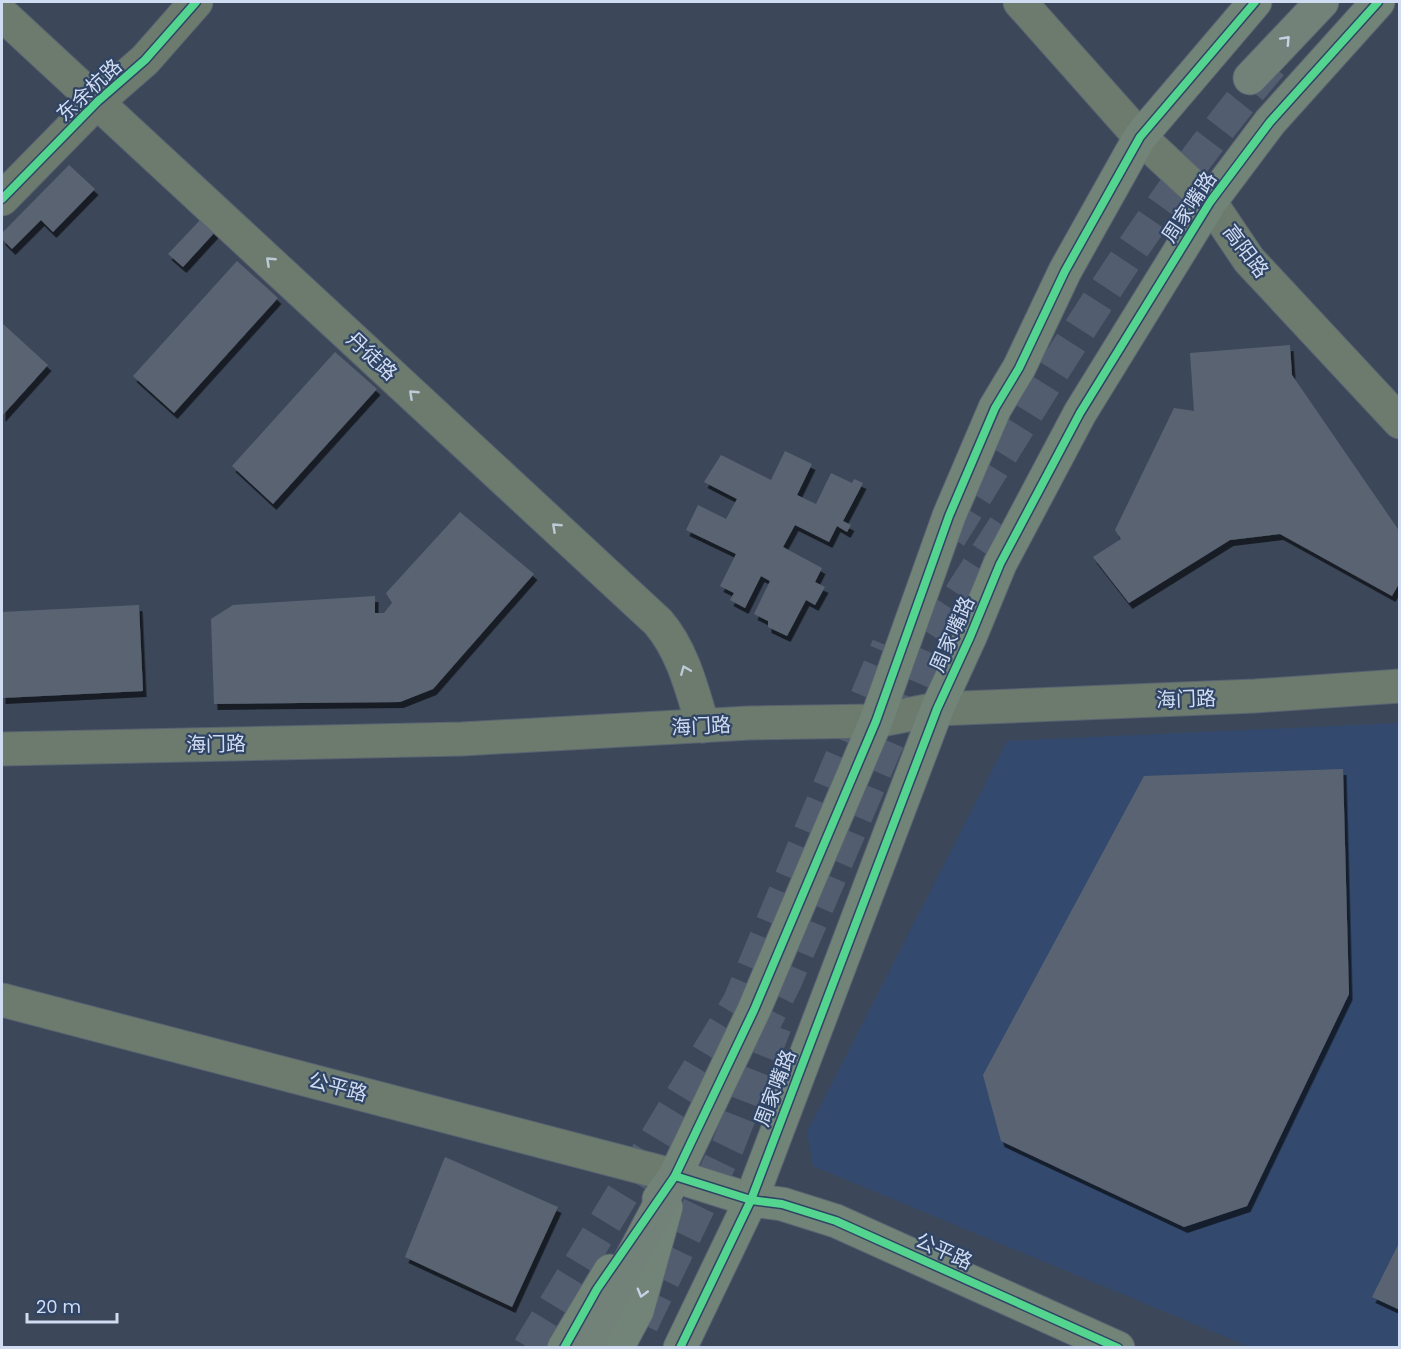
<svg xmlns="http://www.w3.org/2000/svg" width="1401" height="1349" font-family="Poppins,'Noto Sans SC',sans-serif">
<defs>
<filter id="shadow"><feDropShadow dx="3.5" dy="6" stdDeviation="0" flood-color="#0009"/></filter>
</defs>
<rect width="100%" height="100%" fill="#3c4759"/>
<polygon fill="#334a6e" points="1399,723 1399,1347 1250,1347 813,1166 807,1132 1007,741"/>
<g fill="#5a6472" filter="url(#shadow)">
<polygon points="69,165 95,189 53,232 41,220 12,249 2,239 2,233"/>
<polygon points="202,218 216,231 183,267 168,254"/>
<polygon points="237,261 278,298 174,413 133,376"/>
<polygon points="2,323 48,365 2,416"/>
<polygon points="1290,345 1292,375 1400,532 1400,582 1392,596 1280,534 1230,540 1129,603 1093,557 1121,539 1115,530 1174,408 1194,411 1190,353"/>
<polygon points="335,352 377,389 273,504 232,466"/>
<polygon points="785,451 812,464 797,495 816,504 831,473 852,483 854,479 863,483 843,521 851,525 847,532 837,526 829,542 795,525 783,547 822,568 815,582 825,587 815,605 806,600 787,636 768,627 768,621 754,614 770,581 761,576 745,608 730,600 734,593 720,586 736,554 686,530 698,505 726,519 737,499 704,482 721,455 771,480"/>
<polygon points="460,512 534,574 433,689 400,702 214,704 211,619 233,605 375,596 375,613 384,613 392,603 386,593"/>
<polygon points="139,605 143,691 2,698 2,612"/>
<polygon points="1343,769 1349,994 1247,1206 1184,1227 1001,1141 983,1075 1144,776"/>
<polygon points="445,1157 558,1207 512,1307 405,1257"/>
<polygon points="1400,1241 1400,1310 1372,1297"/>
</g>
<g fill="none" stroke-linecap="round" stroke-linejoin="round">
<g stroke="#525d70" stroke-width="33" stroke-dasharray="33 16" stroke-linecap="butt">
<path d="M950,537C1052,374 1150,205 1276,59"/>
<polyline points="756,1040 786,980 932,638 1013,513"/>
<polyline points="642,1324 728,1146 777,1021"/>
<polyline points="529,1348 739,1002 888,646"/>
</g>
<defs>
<g id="minor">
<polyline points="1020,2 1140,137 1210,202 1249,260 1400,422"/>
<path d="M2,14L658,622C683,651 692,690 703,726"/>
<polyline points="2,199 98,101 145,60 196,2"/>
<polyline points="2,749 462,739 749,723 876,721 937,709 1255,696 1400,686"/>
<polyline points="2,1000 675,1176"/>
</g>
<g id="major">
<polyline points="675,1176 751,1200 782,1204 836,1221 1118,1348"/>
<polyline points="659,1199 675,1176 754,1010 876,721 949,516 995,408 1019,368 1065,271 1140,137 1255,2"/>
<polyline points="564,1348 610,1271"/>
<polyline points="617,1348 637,1311 666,1207"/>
<polyline points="680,1348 751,1200 937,709 970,637 1000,564 1080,413 1210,202 1270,122 1378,2"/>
</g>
<g id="highway">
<polyline points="1250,78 1322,2"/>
<polyline points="584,1348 675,1176"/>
</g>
</defs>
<use href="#minor" stroke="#596372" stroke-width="35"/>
<use href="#major" stroke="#596372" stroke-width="35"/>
<use href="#highway" stroke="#596372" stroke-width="35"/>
<use href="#minor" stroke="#6c7b6e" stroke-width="33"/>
<use href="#major" stroke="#728478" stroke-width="33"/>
<use href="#highway" stroke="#728279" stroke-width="33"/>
<defs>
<g id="cycleway">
<polyline points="2,199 98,101 145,60 196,2"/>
<polyline points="675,1176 751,1200 782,1204 836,1221 1118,1348"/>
<polyline points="564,1348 597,1289 675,1176 754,1010 876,721 949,516 995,408 1019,368 1065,271 1140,137 1255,2"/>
<polyline points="680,1348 751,1200 937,709 970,637 1000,564 1080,413 1210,202 1270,122 1378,2"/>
</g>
</defs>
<use href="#cycleway" stroke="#304465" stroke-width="11"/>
<use href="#cycleway" stroke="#53d58f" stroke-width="8"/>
</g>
<defs><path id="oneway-chevron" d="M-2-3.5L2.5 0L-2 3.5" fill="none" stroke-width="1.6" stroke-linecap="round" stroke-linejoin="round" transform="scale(1.5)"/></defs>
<g stroke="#c7d3e5">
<use href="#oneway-chevron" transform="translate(1286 40) rotate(-47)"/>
<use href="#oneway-chevron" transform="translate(642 1293) rotate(106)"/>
</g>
<g stroke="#bcc9d7">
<use href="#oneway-chevron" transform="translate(270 261) rotate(-137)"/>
<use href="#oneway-chevron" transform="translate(413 394) rotate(-137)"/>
<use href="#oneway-chevron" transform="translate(556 527) rotate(-137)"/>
<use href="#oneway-chevron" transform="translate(685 670) rotate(-112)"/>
</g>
<g text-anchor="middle" stroke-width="4.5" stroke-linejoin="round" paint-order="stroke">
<g font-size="20" fill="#d0dcf1" stroke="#304465">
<text transform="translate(89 90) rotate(-43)" y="7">东余杭路</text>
<text transform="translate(1189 207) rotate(-56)" y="7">周家嘴路</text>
<text transform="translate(1246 251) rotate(53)" y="7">高阳路</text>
<text transform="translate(372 356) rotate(43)" y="7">丹徒路</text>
<text transform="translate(952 634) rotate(-66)" y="7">周家嘴路</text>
<text transform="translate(1186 699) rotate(-2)" y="7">海门路</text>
<text transform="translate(701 726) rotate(-3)" y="7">海门路</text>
<text transform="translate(216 744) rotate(-1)" y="7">海门路</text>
<text transform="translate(338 1087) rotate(15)" y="7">公平路</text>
<text transform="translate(775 1088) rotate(-69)" y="7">周家嘴路</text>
<text transform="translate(944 1251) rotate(24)" y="7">公平路</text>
</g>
</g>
<rect width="1401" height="1349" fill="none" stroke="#d0dcf1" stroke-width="6"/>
<path d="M27 1313v9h90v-9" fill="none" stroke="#d0dcf1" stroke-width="3"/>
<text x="36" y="1313" font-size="18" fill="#d0dcf1" stroke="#304465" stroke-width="4.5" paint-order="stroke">20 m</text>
</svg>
